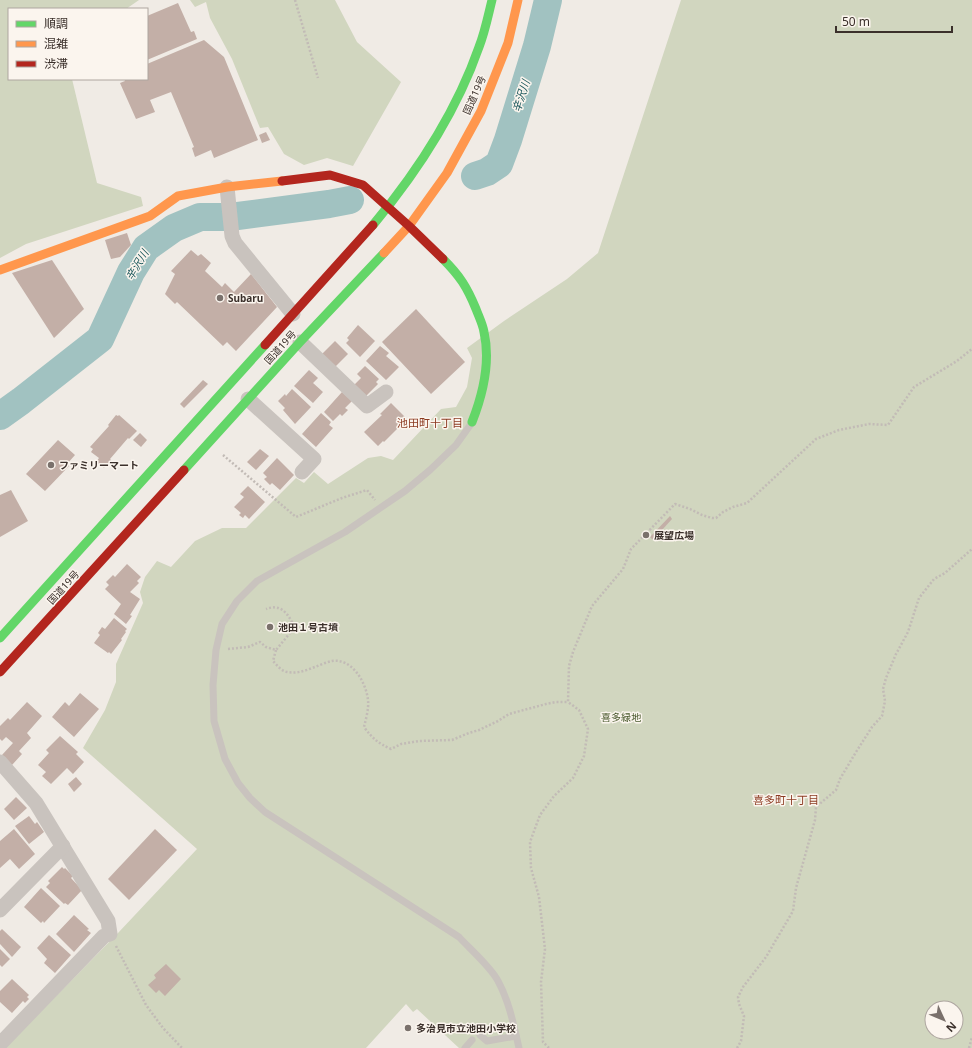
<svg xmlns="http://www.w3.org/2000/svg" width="972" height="1048" font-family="'Noto Sans','Noto Sans JP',sans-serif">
<rect width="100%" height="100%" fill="#f0ebe5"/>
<g fill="#d1d6bf" fill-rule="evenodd">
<polygon points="0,0 139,0 126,9 9,9 9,79 72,79 97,183 141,197 143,206 26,244 0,258"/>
<polygon points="190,0 335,0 357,42 401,82 353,166 327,158 304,165 284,154 268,127 260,128 232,59 210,18 206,2 195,7"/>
<path d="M681,0H972V1048H459L417,1009L413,1012L406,1004L366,1048H5L118,933L197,849L83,748L105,710L116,682V664L143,603L140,592L145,577L157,561L171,567L195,541L222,528H246L296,478L304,483L314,472L328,484L368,458L381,456L393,460L441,409L456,407L467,387L472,358L467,348L504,321L567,279L598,253ZM932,1008H956V1032H932Z"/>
</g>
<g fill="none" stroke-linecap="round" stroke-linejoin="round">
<g stroke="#a1c2c1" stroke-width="28">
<polyline points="475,176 487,172 499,164 508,140 537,46 548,0"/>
<polyline points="0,416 21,401 100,339 131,272 146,248 174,228 200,217 230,217 329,204 350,200"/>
</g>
</g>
<g fill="#c3afa7">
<polygon points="178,3 191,32 194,31 197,39 147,60 147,16"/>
<polygon points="204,40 224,57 258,140 214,158 211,150 195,157 192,148 194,147 171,92 150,100 155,112 136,119 120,83 125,81 124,79 147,79 147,64"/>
<polygon points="266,132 270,140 262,143 259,135"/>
<polygon points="127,233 131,245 120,257 111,259 105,240"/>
<polygon points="191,250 198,256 201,254 211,263 205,271 222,287 225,283 234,292 251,274 277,307 236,351 227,342 223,346 177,302 175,304 165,294 175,274 171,271"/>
<polygon points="52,260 84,309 54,338 12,273"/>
<polygon points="416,309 465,362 431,394 382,342"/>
<polygon points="358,325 375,341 360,357 346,343 349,340 347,338"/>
<polygon points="335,341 348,354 335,367 322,354"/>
<polygon points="380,346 389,353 386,356 399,367 386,380 366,361"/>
<polygon points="365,366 379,379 376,382 378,384 366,396 354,385 361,378 357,374"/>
<polygon points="309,370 318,378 313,383 323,392 313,403 294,386"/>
<polygon points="203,380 208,384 184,408 180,404"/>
<polygon points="292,389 311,407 295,424 283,410 285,408 278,401 285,394 286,396"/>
<polygon points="342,392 352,401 345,408 348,410 342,416 340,414 333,421 324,412"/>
<polygon points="391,403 407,419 384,442 383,441 378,446 364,432 382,415 380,414"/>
<polygon points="321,413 331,422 329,425 333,428 316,447 302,434"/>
<polygon points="116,415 118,416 119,415 137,431 129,439 128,438 110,459 111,460 104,468 96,462 99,458 91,452 93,449 90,447 109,426 108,425"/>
<polygon points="140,433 147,440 141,447 133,440"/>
<polygon points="58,440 75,455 67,464 69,466 45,491 26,474"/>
<polygon points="260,449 269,456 256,470 247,462"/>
<polygon points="277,458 294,475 280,490 272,483 270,485 264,479 267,477 263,473"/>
<polygon points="248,486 265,502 249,519 245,515 243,518 239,515 241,513 234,507 244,497 240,494"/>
<polygon points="11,490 28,521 0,537 0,495"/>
<polygon points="670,516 672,519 653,540 650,537"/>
<polygon points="127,564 141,577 137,581 139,583 130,592 140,599 130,615 132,616 126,624 114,614 121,604 105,589 109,585 106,582 113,575 115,577"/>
<polygon points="114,618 127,629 125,631 126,632 121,639 122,640 111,654 109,652 108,653 94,643 100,635 98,633 102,627 105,629"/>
<polygon points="80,693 99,709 74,737 52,717 65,702 69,706"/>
<polygon points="27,702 42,716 27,733 31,738 19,751 22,754 12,765 2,755 13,743 6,737 2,741 0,739 0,726 8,718 10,720"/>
<polygon points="60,736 78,752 76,754 84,762 73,774 67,768 51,784 42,776 46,772 38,765 49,753 46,750"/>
<polygon points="76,777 82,784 74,792 68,784"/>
<polygon points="16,797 27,808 14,820 4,809"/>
<polygon points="29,816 35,824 37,822 44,832 29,844 15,826"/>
<polygon points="14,829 35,854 19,869 10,859 0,868 0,841"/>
<polygon points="155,829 177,850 129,900 108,879"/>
<polygon points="62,867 64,869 65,868 73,876 71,878 82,890 68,905 65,903 64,904 46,887 50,883 48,881"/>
<polygon points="41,888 60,906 44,923 43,921 41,923 24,907"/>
<polygon points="74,915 89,929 87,930 91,933 74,952 56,934"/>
<polygon points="2,929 21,947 12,957 0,944 0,931"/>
<polygon points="49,935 71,955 55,973 44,963 47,959 37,948"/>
<polygon points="0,949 10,959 2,967 0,965"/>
<polygon points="166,964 181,979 165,996 159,990 156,993 148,985 156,978 154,975"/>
<polygon points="12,979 29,995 27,997 29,999 25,1003 23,1001 12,1013 0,1002 0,991"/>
</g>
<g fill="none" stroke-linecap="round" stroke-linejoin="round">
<g stroke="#c2bbb6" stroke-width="2.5" stroke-dasharray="2 2" stroke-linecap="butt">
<polyline points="295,0 318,78"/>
<polyline points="223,455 296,517 342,498 367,490 375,500"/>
<path d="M228,649L248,647L260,642L266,647L276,650L290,633L292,622C286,611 279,604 266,609"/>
<path d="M276,650L273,661C277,665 281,671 287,672C303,675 318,664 332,661C352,658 366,682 368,700C369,708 366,719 364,727C373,739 378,743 391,749L401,744L419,741L452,740L469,733L479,730L498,721L509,714L546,704L556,702H568"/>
<polyline points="116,946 146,1005 163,1028 182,1048"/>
<polyline points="549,1048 543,1042 541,982 545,949 539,897 531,868 530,842 540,815 554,796 573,778 584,756 588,729 579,710 568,702 569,666 573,652 592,606 623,569 631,549 675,504 690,509 702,515 712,518 716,518 723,512 733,507 747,503 816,439 839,430 869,424 888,425 914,387 957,361 972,349"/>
<polyline points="737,1048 741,1041 744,1016 739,1004 738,997 743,987 766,957 793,911 796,888 815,820 816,807 836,790 840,779 856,752 872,727 882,716 885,701 883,689 886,678 896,654 908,632 919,598 934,579 945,573 972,549"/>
<polyline points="969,1048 972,1037"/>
</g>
<g stroke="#c9c3be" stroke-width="7">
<path d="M471,424L456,445L430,470L405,491L345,532L257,581L237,601L222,624L216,650L213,685L214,721L225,759L238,783L250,798L265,812L459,937C470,949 491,967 498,981C509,1001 514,1026 519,1048"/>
<polyline points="480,1035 487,1041 516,1036"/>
<polyline points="465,1048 472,1040"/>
</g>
<g stroke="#c9c3be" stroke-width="15">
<polyline points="227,187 232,236 235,243 293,314"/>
<polyline points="300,342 367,406 386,392"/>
<polyline points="248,399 314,459 302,472"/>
<polyline points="0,762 36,803 108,921 110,934 104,936 0,1044"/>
<polyline points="0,910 63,846"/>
</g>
<g stroke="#63d668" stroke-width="9">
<path d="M373,225C418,171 456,113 479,47C485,32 488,16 492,0"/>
<path d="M443,259C460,276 467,287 476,309C479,317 483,325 484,332C491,363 483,394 472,422"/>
<polyline points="184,470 300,342 384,253"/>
<polyline points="0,638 265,345"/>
</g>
<g stroke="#ff974d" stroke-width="9">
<polyline points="384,253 409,226 447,173 481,111 508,43 518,0"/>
<polyline points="0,270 150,216 178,196 227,187 282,181"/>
</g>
<g stroke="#b3261e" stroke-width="9">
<polyline points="282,181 330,175 363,185 409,226 443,259"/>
<polyline points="265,345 373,225"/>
<polyline points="0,672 184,470"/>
</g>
</g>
<g fill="#7a716c" stroke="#fbf5ee" stroke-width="1.5">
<circle cx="220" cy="298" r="4"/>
<circle cx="51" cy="465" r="4"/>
<circle cx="646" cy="535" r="4"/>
<circle cx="270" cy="627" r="4"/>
<circle cx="408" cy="1028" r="4"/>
</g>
<g text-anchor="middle" stroke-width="3" stroke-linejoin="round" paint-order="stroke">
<g font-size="10" fill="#3b302b" stroke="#fbf5ee">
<text transform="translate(474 95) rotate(-66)" y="4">国道19号</text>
<text transform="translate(280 347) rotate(-48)" y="4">国道19号</text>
<text transform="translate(63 587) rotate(-48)" y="4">国道19号</text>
</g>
<g font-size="10" font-weight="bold" fill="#3b302b" stroke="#fbf5ee" text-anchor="start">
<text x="228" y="302">Subaru</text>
<text x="59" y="469">ファミリーマート</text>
<text x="654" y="539">展望広場</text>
<text x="278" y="631">池田１号古墳</text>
<text x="416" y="1032">多治見市立池田小学校</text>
</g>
<g font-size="10" fill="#4a5a2e" stroke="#fbf5ee">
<text x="621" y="721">喜多緑地</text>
</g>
<g font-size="11" font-style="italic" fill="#1f5a5e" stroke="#fbf5ee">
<text transform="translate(521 96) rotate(-72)" y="4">辛沢川</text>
<text transform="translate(137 265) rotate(-59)" y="4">辛沢川</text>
</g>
<g font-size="11" fill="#8c3b22" stroke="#fbf5ee">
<text x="430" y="427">池田町十丁目</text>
<text x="786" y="804">喜多町十丁目</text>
</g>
</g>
<rect x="8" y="8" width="140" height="72" fill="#fbf5ee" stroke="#aea6a0"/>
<rect x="16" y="21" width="20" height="6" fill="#63d668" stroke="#aea6a0"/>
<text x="44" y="28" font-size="12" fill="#3b302b">順調</text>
<rect x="16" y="41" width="20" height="6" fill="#ff974d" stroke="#aea6a0"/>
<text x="44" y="48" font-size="12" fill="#3b302b">混雑</text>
<rect x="16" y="61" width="20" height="6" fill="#b3261e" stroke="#aea6a0"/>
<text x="44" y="68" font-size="12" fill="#3b302b">渋滞</text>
<g transform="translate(944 1020) rotate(134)"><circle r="19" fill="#fbf5ee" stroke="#aea6a0"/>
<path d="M0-3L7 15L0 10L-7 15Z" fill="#7a716c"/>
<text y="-6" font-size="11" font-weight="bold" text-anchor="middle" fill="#3b302b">N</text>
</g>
<path d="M836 26v6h116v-6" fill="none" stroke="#3b302b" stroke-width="2"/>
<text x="842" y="26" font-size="12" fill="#3b302b" stroke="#fbf5ee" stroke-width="3" paint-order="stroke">50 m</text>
</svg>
